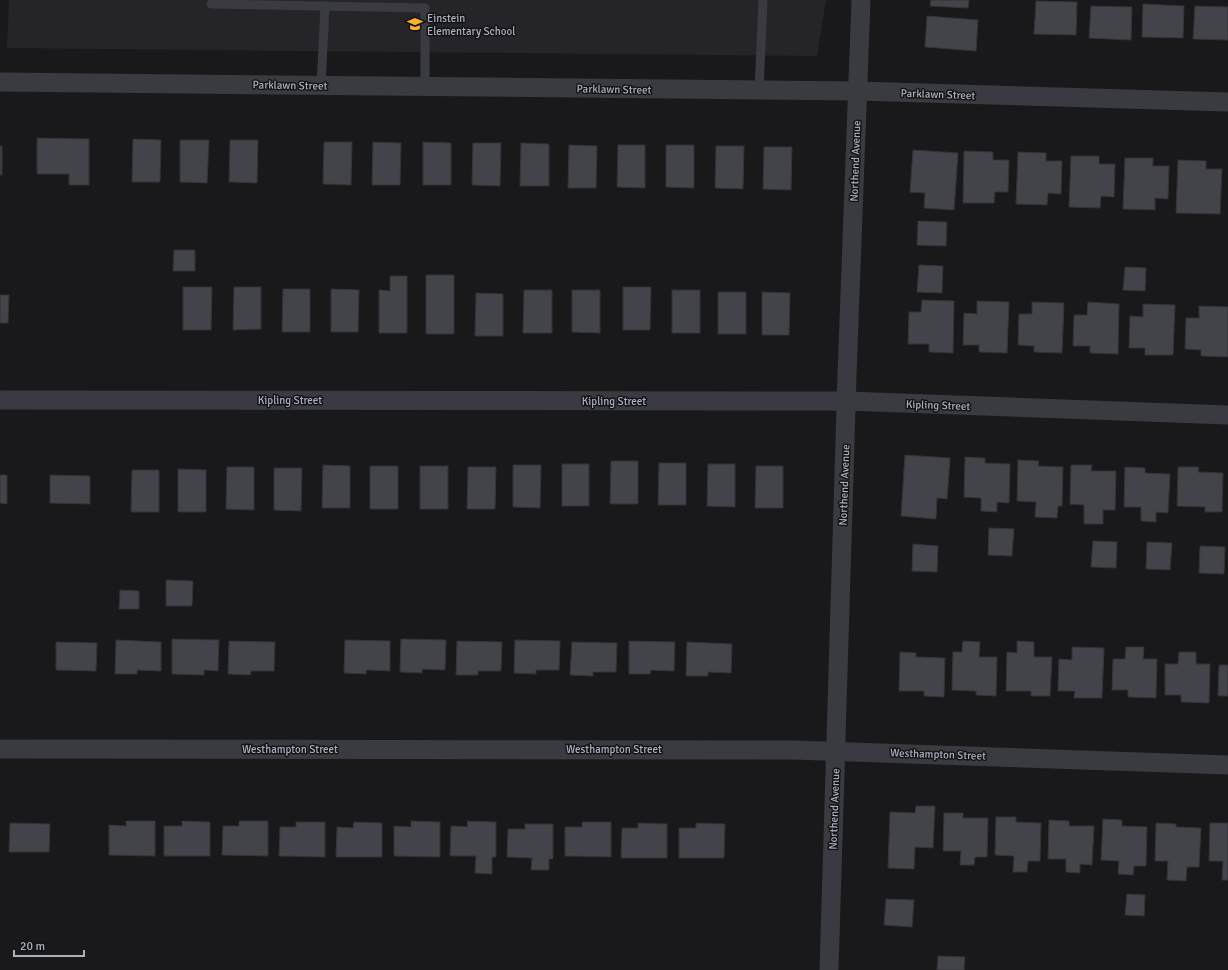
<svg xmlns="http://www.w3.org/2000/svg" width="1228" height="970" font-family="Signika,sans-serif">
<rect width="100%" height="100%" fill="#19191c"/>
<polygon fill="#252529" points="9,0 826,0 817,56 7,48"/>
<g fill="#434449" stroke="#333338">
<polygon points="931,0 969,0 968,8 930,6"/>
<polygon points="1036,1 1077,2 1076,35 1034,34"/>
<polygon points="1143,4 1184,6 1183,38 1142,37"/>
<polygon points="1091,6 1132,7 1131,40 1089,38"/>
<polygon points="1195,6 1228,7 1228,40 1193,39"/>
<polygon points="927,16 978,20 976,51 925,47"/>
<polygon points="37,138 89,139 89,185 69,185 69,174 37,174"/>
<polygon points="133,139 161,140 160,182 132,182"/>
<polygon points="180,140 209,140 207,183 180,182"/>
<polygon points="230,140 258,140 257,183 229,182"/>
<polygon points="324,142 352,142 351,185 323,184"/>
<polygon points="373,142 401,143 400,185 372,185"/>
<polygon points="423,142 451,143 451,185 423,185"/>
<polygon points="473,143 501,143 500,186 472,185"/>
<polygon points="521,143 549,144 549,186 520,186"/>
<polygon points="569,145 597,146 596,188 568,188"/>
<polygon points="618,145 645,145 645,188 617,187"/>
<polygon points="666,145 694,145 694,188 666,187"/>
<rect x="0" y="146" width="2" height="29"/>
<polygon points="716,146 744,146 743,189 715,188"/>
<polygon points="764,147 792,147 791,190 763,189"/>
<polygon points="913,150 958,153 954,210 924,208 925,193 910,192"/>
<polygon points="964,151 993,152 993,160 1009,160 1008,192 995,192 994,203 963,203"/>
<polygon points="1018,152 1046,153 1046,161 1062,161 1061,194 1048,193 1047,205 1016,204"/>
<polygon points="1071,156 1099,156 1099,164 1115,164 1114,197 1101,196 1100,208 1069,207"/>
<polygon points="1125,158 1153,158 1153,166 1169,166 1168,199 1155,198 1155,210 1123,209"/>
<polygon points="1178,160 1206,161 1206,169 1222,169 1220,214 1176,213"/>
<polygon points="918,221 947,222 946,246 917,245"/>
<polygon points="174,250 195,250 195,271 173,271"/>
<polygon points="919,265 943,266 942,293 917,292"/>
<polygon points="1125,267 1146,268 1145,291 1123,290"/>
<rect x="426" y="275" width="28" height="59"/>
<polygon points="390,276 407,276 407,333 379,333 379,290 390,291"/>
<polygon points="183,287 212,287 211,330 183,330"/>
<polygon points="234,287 261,287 261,329 233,330"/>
<polygon points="623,287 651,287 650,330 623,330"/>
<polygon points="283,289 310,289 310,332 282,332"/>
<polygon points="331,289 359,290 358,332 331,332"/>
<polygon points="524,290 552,290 552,333 523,333"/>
<polygon points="572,290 600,290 600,333 572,332"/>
<rect x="672" y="290" width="28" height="43"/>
<rect x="718" y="292" width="28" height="42"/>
<polygon points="762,292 790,293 789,335 762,335"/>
<polygon points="476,293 503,294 503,336 475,336"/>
<polygon points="0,295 9,295 8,323 0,323"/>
<polygon points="922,300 954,301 953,353 929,352 929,344 908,344 909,312 921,312"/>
<polygon points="977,301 1009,302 1007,353 979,352 979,345 963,345 964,313 977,314"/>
<polygon points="1032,302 1064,303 1062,353 1034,352 1034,346 1018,345 1019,314 1032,314"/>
<polygon points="1088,302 1119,304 1118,354 1090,353 1090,346 1073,346 1074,315 1087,315"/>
<polygon points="1143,304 1175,305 1173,355 1145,355 1145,348 1129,348 1130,316 1143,317"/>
<polygon points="1199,306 1228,307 1228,357 1201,356 1201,350 1185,349 1186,318 1199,318"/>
<polygon points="905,455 950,458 947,499 937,498 936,519 901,516"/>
<polygon points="965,457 985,458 985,463 1010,464 1009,503 997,502 997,512 981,511 981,498 964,497"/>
<polygon points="1018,460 1039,461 1038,466 1063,467 1062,506 1058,506 1057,518 1035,517 1036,502 1017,501"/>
<polygon points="611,461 638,461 638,504 610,504"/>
<polygon points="659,463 686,463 686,505 658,505"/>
<rect x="562" y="464" width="27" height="42"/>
<polygon points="708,464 735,464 735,507 707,506"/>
<polygon points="323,465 350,466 350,508 322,508"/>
<polygon points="513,465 541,465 540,508 513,507"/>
<polygon points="1071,465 1092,465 1091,471 1116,471 1115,510 1103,510 1103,524 1084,524 1084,505 1070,504"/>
<rect x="370" y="466" width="28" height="43"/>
<rect x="420" y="466" width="28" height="43"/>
<polygon points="756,466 783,466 783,508 755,508"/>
<polygon points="227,467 254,467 254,510 226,509"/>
<polygon points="468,467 496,467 495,509 467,509"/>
<polygon points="1125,467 1145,468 1145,473 1170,474 1168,513 1156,512 1156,522 1141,521 1141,507 1124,507"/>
<polygon points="1178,467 1199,467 1198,472 1223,473 1222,512 1205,512 1205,507 1177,506"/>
<polygon points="274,468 302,468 301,511 274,510"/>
<polygon points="178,469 206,470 206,512 178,512"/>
<polygon points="132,470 159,470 159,512 131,512"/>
<polygon points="0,475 7,475 7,504 0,503"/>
<polygon points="50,475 90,476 90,504 50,503"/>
<polygon points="989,528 1014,529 1012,556 988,555"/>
<polygon points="1093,541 1117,542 1116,568 1091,567"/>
<polygon points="1147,542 1172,543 1170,570 1146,569"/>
<polygon points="913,544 938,546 937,572 912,571"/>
<polygon points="1200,546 1225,547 1224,574 1199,573"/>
<polygon points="166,580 193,581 192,606 166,606"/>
<polygon points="120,590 139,591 139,609 119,609"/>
<polygon points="172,639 219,640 218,671 204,670 204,675 172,674"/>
<polygon points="401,639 446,640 445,670 422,669 422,673 400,672"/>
<polygon points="116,640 161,642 161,671 137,670 137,674 115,674"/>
<polygon points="345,640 390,641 390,671 366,670 366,674 344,673"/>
<polygon points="515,640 560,641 559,670 536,670 536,674 514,673"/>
<polygon points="229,641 275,642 274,671 251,671 250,675 228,674"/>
<polygon points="457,641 502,642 501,671 478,671 478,675 456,675"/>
<polygon points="629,641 675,642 674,671 651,670 650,674 629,674"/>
<polygon points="963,641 980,642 979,657 997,657 996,696 976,695 976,691 952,690 953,652 962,652"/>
<polygon points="1017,641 1034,642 1034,657 1052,657 1050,696 1031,696 1031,691 1006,691 1007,652 1017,653"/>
<polygon points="56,642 97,643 96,671 56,670"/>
<polygon points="572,642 617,643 616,672 593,672 593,676 570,675"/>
<polygon points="687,642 732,644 731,673 708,672 708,676 686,676"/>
<polygon points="1072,647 1104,648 1102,698 1074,698 1075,691 1058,691 1059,659 1072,660"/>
<polygon points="1126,647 1144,647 1143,659 1157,659 1156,698 1128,697 1128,690 1112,690 1113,659 1125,659"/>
<polygon points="900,652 916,653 916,657 945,658 944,697 924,696 924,691 899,691"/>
<polygon points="1179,652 1196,652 1196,664 1210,664 1209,703 1181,702 1181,695 1165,695 1165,664 1178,664"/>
<polygon points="1219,665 1228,665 1228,696 1218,696"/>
<polygon points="916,806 935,806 933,848 915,847 914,869 888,868 890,812 915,813"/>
<polygon points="944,813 963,813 963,818 988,818 987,857 975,857 974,865 960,865 961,851 943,851"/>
<polygon points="996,817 1016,817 1016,822 1041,823 1040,861 1028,861 1027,872 1013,872 1014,856 995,855"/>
<polygon points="1103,819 1122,820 1122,826 1147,827 1146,866 1134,866 1133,875 1118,874 1119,861 1101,860"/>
<polygon points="1049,820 1069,821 1069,826 1094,826 1092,865 1080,864 1080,873 1066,872 1066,859 1048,859"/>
<polygon points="126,821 155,821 155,856 109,855 109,825 126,826"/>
<polygon points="182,821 210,822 210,856 164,856 164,826 182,826"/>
<polygon points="239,821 268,821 268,856 222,855 223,826 239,826"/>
<polygon points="411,821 440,822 440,857 394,856 394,826 411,827"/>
<polygon points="467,821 496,822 496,857 492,857 492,874 475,873 476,856 450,856 451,826 468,827"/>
<polygon points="296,822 325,822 325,857 279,856 280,827 296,827"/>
<polygon points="354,822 382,823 382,857 336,857 337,827 353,828"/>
<polygon points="582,822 611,822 611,857 565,856 565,827 582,827"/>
<polygon points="10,823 50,824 49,852 9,852"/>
<polygon points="638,823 667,824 667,858 621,858 622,828 638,828"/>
<polygon points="696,823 725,824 724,858 679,858 679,828 696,828"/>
<polygon points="1156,823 1176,824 1176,827 1201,828 1199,867 1187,867 1186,881 1167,880 1168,861 1155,861"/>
<polygon points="1210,823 1228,823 1228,880 1222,880 1223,861 1209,861"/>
<polygon points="525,824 553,824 553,859 549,859 549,870 531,870 532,858 507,857 508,829 525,829"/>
<polygon points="1127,894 1145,895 1144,916 1125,915"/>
<polygon points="886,899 914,900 912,927 884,925"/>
<polygon points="938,956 965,957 964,970 937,970"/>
</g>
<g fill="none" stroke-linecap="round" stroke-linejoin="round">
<g stroke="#3a3b41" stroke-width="9">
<polyline points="211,4 425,8 425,87"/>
<polyline points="321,86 325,6"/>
<polyline points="759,90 763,0"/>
</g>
<g stroke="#3a3b41" stroke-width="19">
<polyline points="0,82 857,91 1228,102"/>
<polyline points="0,400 847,401 1228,415"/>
<polyline points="0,749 794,750 1228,765"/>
<polyline points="829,970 847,375 861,0"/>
</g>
</g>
<defs>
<symbol id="school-bare" viewBox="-9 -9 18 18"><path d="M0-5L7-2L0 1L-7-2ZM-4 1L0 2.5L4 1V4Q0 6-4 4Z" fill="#f8b035" stroke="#141417" stroke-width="2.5" paint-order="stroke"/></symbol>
</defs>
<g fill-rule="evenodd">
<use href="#school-bare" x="404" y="13" width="22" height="22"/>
</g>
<g text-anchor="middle" stroke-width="3" stroke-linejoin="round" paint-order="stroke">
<g font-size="11" fill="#abb1bb" stroke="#141417" text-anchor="start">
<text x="427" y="22">Einstein<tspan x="427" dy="13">Elementary School</tspan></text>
</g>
<g font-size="11" fill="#abb1bb" stroke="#141417">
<text transform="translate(290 85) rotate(1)" y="4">Parklawn Street</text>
<text transform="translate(614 89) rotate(1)" y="4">Parklawn Street</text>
<text transform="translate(938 94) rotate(2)" y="4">Parklawn Street</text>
<text transform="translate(855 161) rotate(-88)" y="4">Northend Avenue</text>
<text x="290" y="404">Kipling Street</text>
<text x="614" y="405">Kipling Street</text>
<text transform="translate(938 405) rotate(2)" y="4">Kipling Street</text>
<text transform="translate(844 485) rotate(-88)" y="4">Northend Avenue</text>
<text x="290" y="753">Westhampton Street</text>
<text x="614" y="753">Westhampton Street</text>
<text transform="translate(938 754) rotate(2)" y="4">Westhampton Street</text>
<text transform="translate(834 809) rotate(-88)" y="4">Northend Avenue</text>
</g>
</g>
<path d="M14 950v6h70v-6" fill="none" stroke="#abb1bb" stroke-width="2"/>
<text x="20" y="950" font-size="12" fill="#abb1bb" stroke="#141417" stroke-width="3" paint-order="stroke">20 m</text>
</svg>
